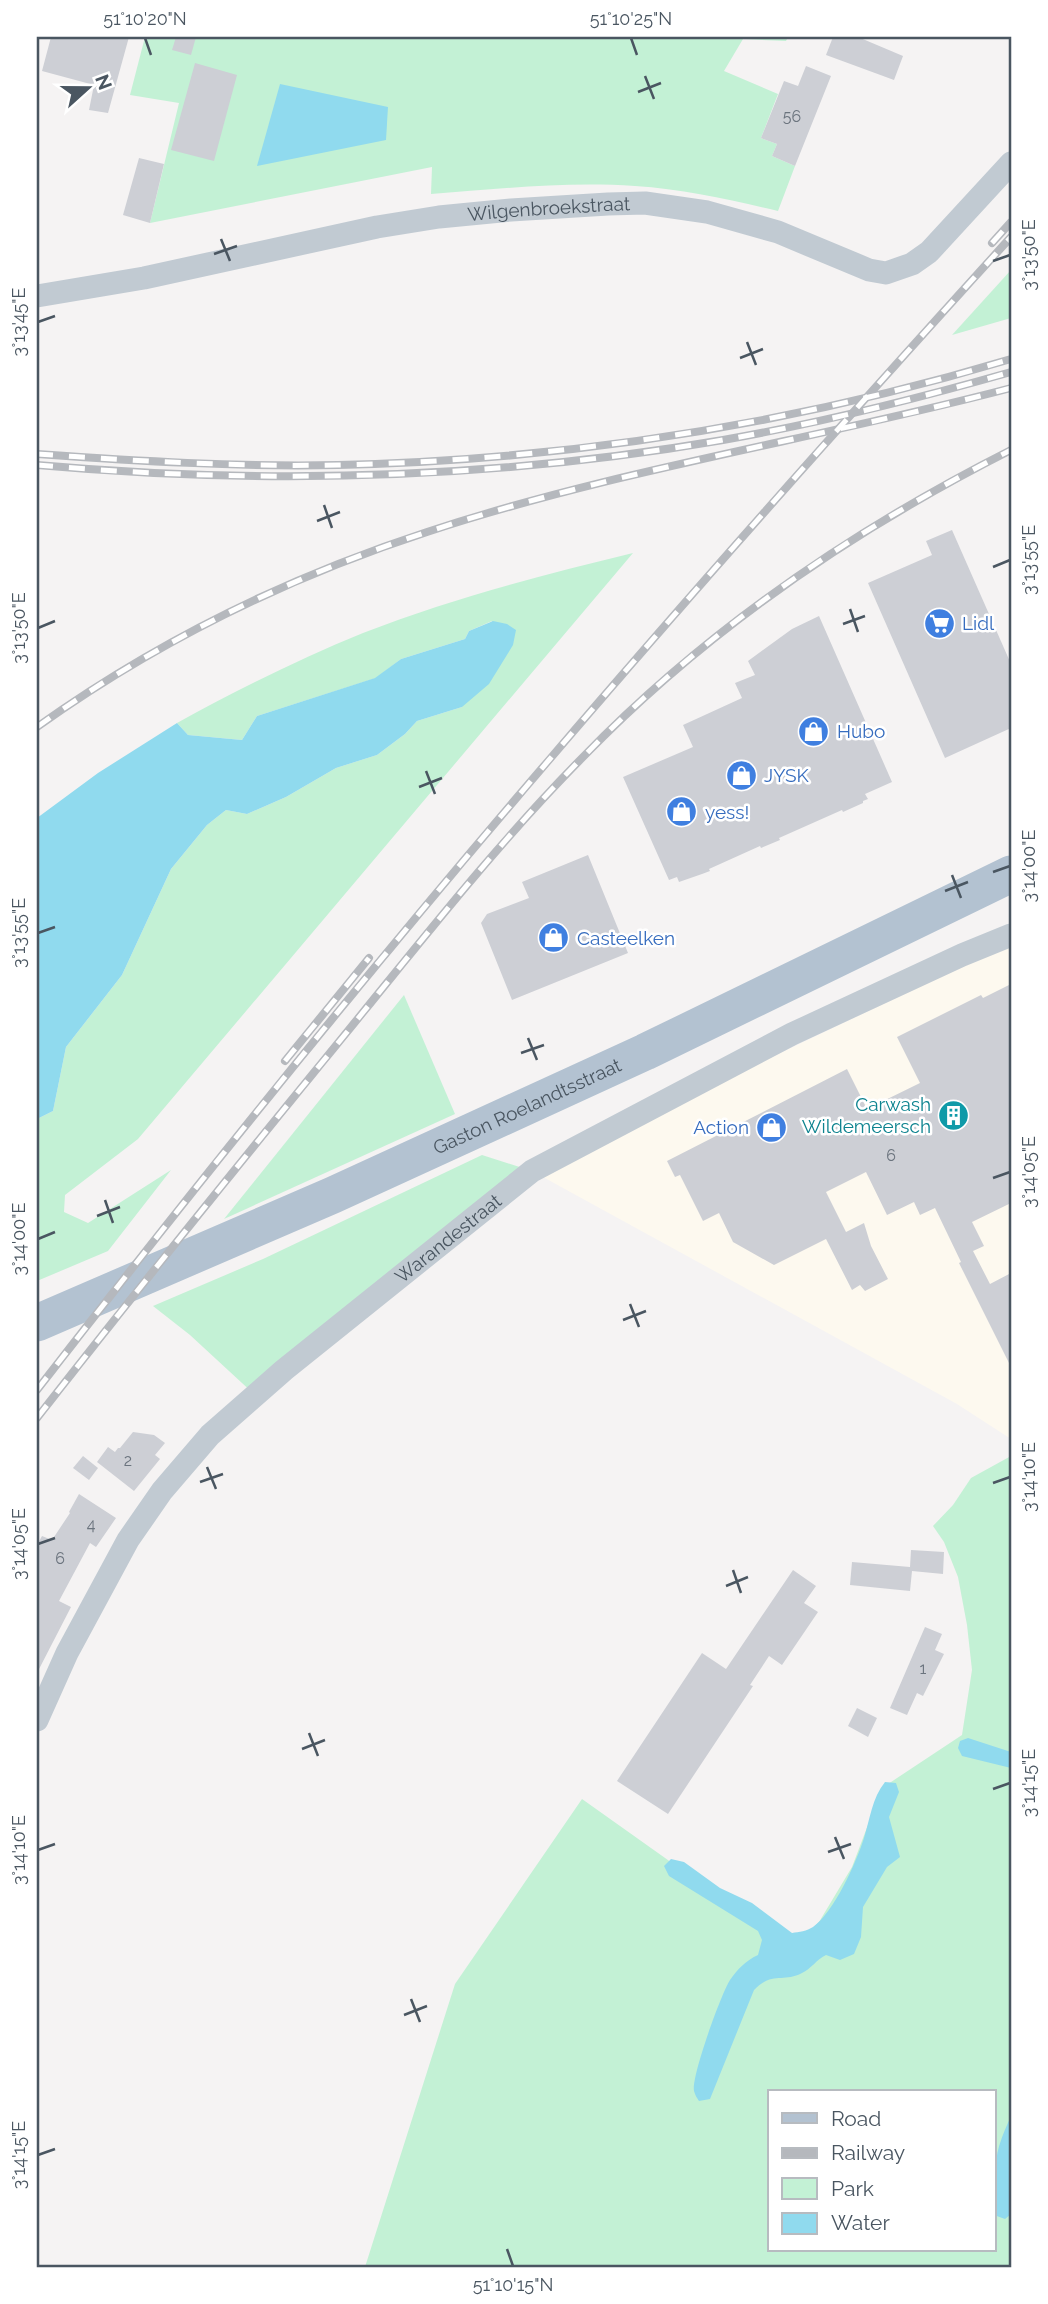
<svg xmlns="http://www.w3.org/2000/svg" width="1048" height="2304" font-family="Raleway,sans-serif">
<rect width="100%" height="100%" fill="#f5f3f3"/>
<polygon fill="#fdf9ef" points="1011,946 1011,1439 957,1404 532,1171 978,959"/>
<g fill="#c3f1d5" fill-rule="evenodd">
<path d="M145,37H788L786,41L743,39L724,71L778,94L761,138L777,144L772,156L795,166L778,211C731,200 684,189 635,186C567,181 499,189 431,194L432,167L150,223L179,103L130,95Z"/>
<polygon points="1011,270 1011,318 952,335"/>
<path d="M633,553L138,1139L65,1195L64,1212L88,1223L171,1170L108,1251L37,1281V1119L53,1111L66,1047L122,975L171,869L207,825L226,810L247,814L286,797L336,768L377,755L405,734L417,721L462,707L492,621L469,631L465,639L401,659L376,678L257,716L242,740L188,735L177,723C237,690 299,659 363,633C451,599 542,575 633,553Z"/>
<polygon points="404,995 455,1114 224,1219"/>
<polygon points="482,1155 532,1171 255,1395 190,1335 153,1306 263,1259"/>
<path d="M1011,1456V2267H365L455,1984L582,1799L782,1941L801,1939L819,1922L852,1867L882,1788L962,1735L972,1670L967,1625L958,1577L944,1542L933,1526L953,1505L971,1478ZM770,2092H994V2250H770Z"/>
</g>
<g fill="#90daee">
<polygon points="280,84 388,107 386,140 257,166"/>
<polygon points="493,621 507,624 516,630 513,645 489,684 462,707 417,721 405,734 377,755 336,768 286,797 247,814 226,810 207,825 171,869 122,975 66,1047 53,1111 37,1119 37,818 98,773 177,723 188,735 242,740 257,716 375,678 401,659 465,639 469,631"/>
<polygon points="968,1738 1011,1752 1011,1768 962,1756 958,1748 960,1741"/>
<path d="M885,1782L896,1783L899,1792L889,1817L900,1857L887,1867L863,1907L861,1937L854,1954L840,1960L826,1955C816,1960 811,1969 802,1973C783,1983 772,1971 754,1990L710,2099L699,2101C697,2098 695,2095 694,2091C691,2077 721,1994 730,1980C738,1969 745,1961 758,1955L762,1940L758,1931L669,1876L664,1866L671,1859L684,1862L720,1888L752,1903L792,1933C799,1932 807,1931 813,1927C834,1912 856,1863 864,1838C870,1819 872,1798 885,1782Z"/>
<path d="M1011,2116V2214L1005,2219L994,2215V2177L996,2176C994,2154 1002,2136 1011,2116Z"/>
</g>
<g fill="#cdcfd5">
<polygon points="51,37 129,37 108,113 89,110 94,85 42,71"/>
<polygon points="176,37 196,37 191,55 172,50"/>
<polygon points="833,37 858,37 903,56 894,80 826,55"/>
<polygon points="195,63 237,75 214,161 171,150"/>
<polygon points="806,66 831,76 795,166 772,156 777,144 761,138 784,81 798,86"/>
<polygon points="139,158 164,164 150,223 123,215"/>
<polygon points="952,530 1011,664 1011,728 945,758 868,583 932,555 926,541"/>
<polygon points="819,616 892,782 865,794 868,799 863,801 863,803 843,812 842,810 779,838 780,840 761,848 760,846 709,869 710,871 702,874 679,882 677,877 669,880 623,777 693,747 683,725 742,698 735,683 755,675 748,661 792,629"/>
<polygon points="588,855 628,953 512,1000 481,923 487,914 529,898 522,882"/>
<polygon points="1011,984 1011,1203 972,1222 984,1246 973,1251 990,1284 1011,1273 1011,1367 959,1263 961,1262 935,1208 920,1215 914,1202 887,1215 866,1172 826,1192 846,1232 864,1223 871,1246 888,1279 865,1291 860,1285 852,1290 826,1239 774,1265 733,1242 719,1213 703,1221 680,1175 675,1177 667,1161 847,1069 867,1109 920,1083 897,1037 981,995 983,998"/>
<polygon points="133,1432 154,1435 165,1443 155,1455 160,1459 134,1491 97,1462 108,1447 115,1452 118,1448 120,1448"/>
<polygon points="83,1456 98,1468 89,1480 73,1468"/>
<polygon points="79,1494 116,1518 96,1547 90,1543 59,1601 71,1607 37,1673 37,1545 42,1536 52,1540 70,1513 69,1512"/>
<polygon points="911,1550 944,1552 943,1574 912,1571 910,1591 850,1585 852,1562 910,1567"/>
<polygon points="793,1570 816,1586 804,1603 818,1612 782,1665 769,1656 750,1685 753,1686 668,1814 617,1781 702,1653 726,1669"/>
<polygon points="925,1627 942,1634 935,1650 944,1654 923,1696 917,1693 907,1715 890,1708"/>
<polygon points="857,1708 877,1718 868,1737 848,1726"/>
</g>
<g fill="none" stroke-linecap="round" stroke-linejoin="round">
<g stroke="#c1cad2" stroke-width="23">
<path id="s1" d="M37,296L144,278L377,227L439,217L511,210L608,204L645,203L707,212L778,232L869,270L886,273L912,264L929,252L1011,163"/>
<path id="s2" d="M37,1720L67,1653L128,1540L162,1491L210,1435L284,1370L532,1171L792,1034L962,955L1011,935"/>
</g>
<path stroke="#b3c2d1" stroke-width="37" id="s3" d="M37,1323L333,1195L645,1052L1011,874"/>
<defs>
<g id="rail">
<polyline points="992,243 1011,222"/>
<path d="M37,454C137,461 237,467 338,465C565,460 794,424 1011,359"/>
<path d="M37,465C266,485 496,479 723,440C820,423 916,399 1011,372"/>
<path d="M37,727C156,642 289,577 427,532C618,469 818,439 1011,388"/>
<polyline points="285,1061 369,958"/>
<path d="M37,1390C203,1176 373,965 549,760C700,583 855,409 1011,237"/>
<path d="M37,1418C133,1295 231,1174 329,1054C412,953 491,850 583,757C707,629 853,530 1011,450"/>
</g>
</defs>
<use href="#rail" stroke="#b5b8bd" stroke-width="8"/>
<use href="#rail" stroke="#fff" stroke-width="5" stroke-dasharray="16" stroke-linecap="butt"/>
</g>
<path fill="none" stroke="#4a5661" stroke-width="2.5" d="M145,38L151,55M631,38L637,55M645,76L654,99M638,92L661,83M221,239L230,261M214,254L237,246M993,261L1010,255M38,322L55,316M747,342L756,365M740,358L763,349M324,505L332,528M317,521L340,512M993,567L1010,560M850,609L858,632M843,624L865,616M38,628L55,621M426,771L435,794M419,787L442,778M993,872L1010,866M952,875L961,898M945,891L968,882M38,933L55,927M528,1038L537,1060M521,1053L544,1045M993,1178L1010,1172M105,1200L113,1223M97,1216L120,1207M38,1239L55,1232M630,1304L639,1327M623,1320L646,1311M207,1467L216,1489M200,1482L223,1474M993,1483L1010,1477M38,1544L55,1538M733,1570L741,1593M726,1586L748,1577M309,1733L318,1756M302,1749L325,1740M993,1789L1010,1783M835,1837L844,1859M38,1850L55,1844M828,1852L851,1844M411,1999L420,2022M404,2015L427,2006M38,2155L55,2149M507,2249L513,2266"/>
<defs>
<symbol id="supermarket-disc" viewBox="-11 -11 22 22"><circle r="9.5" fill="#3f7fe0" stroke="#fff"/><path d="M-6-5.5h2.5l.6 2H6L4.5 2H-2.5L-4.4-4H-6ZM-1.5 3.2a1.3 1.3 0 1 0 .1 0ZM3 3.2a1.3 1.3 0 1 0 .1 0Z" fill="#fff"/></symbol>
<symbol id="shop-disc" viewBox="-11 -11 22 22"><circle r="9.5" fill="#3f7fe0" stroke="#fff"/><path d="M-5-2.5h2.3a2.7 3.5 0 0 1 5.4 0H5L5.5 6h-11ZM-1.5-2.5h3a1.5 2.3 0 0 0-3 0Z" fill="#fff"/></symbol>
<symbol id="building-disc" viewBox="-11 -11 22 22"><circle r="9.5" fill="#0f9aa8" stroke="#fff"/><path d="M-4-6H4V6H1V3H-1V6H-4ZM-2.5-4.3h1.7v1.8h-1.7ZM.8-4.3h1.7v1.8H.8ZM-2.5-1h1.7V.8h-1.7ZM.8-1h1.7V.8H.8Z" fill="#fff"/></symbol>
</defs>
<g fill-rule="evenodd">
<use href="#supermarket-disc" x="922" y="606" width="35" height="35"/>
<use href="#shop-disc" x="796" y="714" width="35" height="35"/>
<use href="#shop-disc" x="724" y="758" width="35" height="35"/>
<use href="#shop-disc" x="664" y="794" width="35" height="35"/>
<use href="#shop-disc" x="536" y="920" width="35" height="35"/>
<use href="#building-disc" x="936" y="1098" width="35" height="35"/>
<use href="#shop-disc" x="754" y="1110" width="35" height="35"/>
</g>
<g text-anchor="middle" stroke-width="5" stroke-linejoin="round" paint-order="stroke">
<g font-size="16" fill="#6b747e">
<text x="792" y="122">56</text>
<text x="891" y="1161">6</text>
<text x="128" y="1466">2</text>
<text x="91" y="1530">4</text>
<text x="60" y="1564">6</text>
<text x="923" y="1674">1</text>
</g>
<g font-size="19" fill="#4a5661" stroke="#fff">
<text dy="7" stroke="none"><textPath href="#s1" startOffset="520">Wilgenbroekstraat</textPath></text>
<text dy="7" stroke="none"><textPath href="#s3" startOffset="536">Gaston Roelandtsstraat</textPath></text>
<text dy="7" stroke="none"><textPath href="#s2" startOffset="644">Warandestraat</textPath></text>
</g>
<g font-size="19" fill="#366cbe" stroke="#fff" text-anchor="start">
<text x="962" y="630">Lidl</text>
<text x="837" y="738">Hubo</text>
<text x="764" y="782">JYSK</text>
<text x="705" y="819">yess!</text>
<text x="577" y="945">Casteelken</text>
<text x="749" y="1134" text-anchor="end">Action</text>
</g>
<g font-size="19" fill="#0d838f" stroke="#fff" text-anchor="end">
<text x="931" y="1111">Carwash<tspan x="931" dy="22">Wildemeersch</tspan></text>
</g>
</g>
<rect width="1048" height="2304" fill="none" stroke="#ffffff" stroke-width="77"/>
<rect x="768" y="2090" width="228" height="161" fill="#ffffff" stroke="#b7bbc0" stroke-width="2"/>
<rect x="782" y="2113" width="35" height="10" fill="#b3c2d1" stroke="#b7bbc0" stroke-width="2"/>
<text x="831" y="2126" font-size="21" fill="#4a5661">Road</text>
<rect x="782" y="2148" width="35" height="10" fill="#b5b8bd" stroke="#b7bbc0" stroke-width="2"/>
<text x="831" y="2160" font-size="21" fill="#4a5661">Railway</text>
<rect x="782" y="2178" width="35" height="21" fill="#c3f1d5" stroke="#b7bbc0" stroke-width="2"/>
<text x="831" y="2196" font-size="21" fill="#4a5661">Park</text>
<rect x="782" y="2213" width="35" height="21" fill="#90daee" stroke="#b7bbc0" stroke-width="2"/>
<text x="831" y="2230" font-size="21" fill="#4a5661">Water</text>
<g transform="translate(88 88) rotate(69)" stroke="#ffffff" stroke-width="5" paint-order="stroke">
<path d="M0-5L12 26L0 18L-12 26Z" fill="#4a5661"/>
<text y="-10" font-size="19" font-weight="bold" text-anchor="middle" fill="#4a5661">N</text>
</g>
<rect x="38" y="38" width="972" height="2228" fill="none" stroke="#4a5661" stroke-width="2.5"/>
<g font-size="18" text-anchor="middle" fill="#4a5661">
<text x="145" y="25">51°10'20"N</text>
<text x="631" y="25">51°10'25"N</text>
<text transform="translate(1029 255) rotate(-90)" y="6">3°13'50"E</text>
<text transform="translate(19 322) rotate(-90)" y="6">3°13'45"E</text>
<text transform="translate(1029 560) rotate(-90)" y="6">3°13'55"E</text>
<text transform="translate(19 628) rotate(-90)" y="6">3°13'50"E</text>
<text transform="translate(1029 866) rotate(-90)" y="6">3°14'00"E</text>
<text transform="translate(19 933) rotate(-90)" y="6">3°13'55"E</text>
<text transform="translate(1029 1172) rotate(-90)" y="6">3°14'05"E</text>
<text transform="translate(19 1239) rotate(-90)" y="6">3°14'00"E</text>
<text transform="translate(1029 1477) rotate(-90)" y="6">3°14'10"E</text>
<text transform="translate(19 1544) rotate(-90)" y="6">3°14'05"E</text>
<text transform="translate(1029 1783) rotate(-90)" y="6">3°14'15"E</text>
<text transform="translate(19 1850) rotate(-90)" y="6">3°14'10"E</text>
<text transform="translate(19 2155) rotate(-90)" y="6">3°14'15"E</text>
<text x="513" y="2291">51°10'15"N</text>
</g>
</svg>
